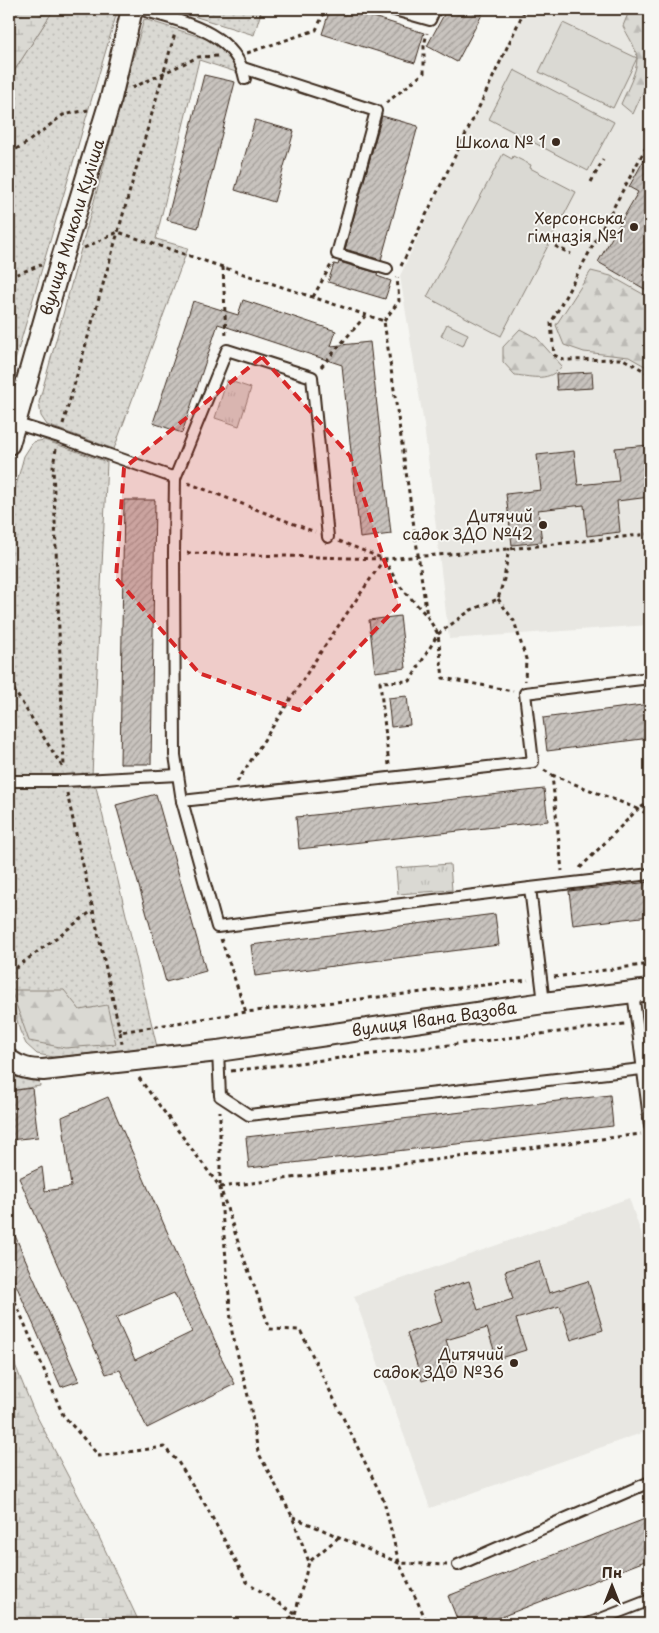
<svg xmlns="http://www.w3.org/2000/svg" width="659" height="1633" font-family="'Playpen Sans',sans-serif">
<defs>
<pattern id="grass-dots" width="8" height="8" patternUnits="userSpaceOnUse" patternTransform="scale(1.25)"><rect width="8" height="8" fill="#dad9d3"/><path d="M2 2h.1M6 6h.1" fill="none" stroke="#bcbab5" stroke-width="1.8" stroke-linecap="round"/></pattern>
<pattern id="forest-firs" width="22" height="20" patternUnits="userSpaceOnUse" patternTransform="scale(1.25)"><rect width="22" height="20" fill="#dad9d3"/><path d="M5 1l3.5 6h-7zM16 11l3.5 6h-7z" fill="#bcbab5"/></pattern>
<pattern id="wetland-marsh" width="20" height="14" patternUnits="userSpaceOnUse" patternTransform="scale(1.25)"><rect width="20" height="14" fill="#dad9d3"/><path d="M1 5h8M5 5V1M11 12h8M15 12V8" fill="none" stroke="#bcbab5"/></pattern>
<pattern id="park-tufts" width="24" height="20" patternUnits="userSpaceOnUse" patternTransform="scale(1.25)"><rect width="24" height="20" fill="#dad9d3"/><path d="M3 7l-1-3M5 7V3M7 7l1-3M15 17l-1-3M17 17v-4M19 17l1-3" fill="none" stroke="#bcbab5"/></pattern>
<pattern id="building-hatch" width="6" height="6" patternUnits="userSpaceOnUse" patternTransform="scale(1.25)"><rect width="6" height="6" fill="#c8c3be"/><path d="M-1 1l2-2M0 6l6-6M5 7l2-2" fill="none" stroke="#a49f9a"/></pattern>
</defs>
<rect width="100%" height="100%" fill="#f6f6f2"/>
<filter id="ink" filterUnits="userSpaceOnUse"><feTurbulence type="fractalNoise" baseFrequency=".02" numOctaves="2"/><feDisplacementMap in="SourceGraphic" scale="10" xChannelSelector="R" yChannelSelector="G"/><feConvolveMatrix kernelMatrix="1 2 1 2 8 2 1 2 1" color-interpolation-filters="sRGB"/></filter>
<g filter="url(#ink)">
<g fill="#e8e7e2">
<polygon points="523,9 650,9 650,625 449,639 424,425 400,276"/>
<polygon points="629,1198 650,1259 650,1430 430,1508 354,1296"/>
</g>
<g fill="url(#grass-dots)" stroke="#8a8278">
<polygon points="54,9 118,9 9,381 9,79"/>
<polygon points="171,9 262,9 254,35"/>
<polygon points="144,19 210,40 223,49 239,73 199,60 156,239 188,248 114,449 47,425 41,416 39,402"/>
<polygon points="44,440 107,462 92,775 9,776 9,512 24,456 33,442"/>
<polygon points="9,786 96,787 157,1047 53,1057 37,1054 26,1044 20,1031 9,991"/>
<polygon points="9,1074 39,1081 40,1086 9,1091"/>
</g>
<g fill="url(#forest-firs)" stroke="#8a8278">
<path d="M630,9H650V76L633,114L621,104C626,92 637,72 637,59C637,48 627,35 623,26Z"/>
<polygon points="591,271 611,276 650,298 650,369 629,357 584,352 564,345 556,325"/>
<path d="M520,329L537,338L562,366C549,382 534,377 515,375L503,362V347Z"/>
<polygon points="11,990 64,990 80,1010 107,1005 116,1044 65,1048 29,1041"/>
</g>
<g fill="url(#wetland-marsh)" stroke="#8a8278">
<polygon points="9,9 54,9 9,79"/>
<polygon points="9,1350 33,1409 91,1520 140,1624 9,1624"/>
</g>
<g fill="url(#park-tufts)" stroke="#8a8278">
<polygon points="227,380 251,388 239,426 215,418"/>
<polygon points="450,864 452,890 398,894 396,868"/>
</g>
<g fill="#dad9d3" stroke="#8a8278">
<polygon points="563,23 637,58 613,108 539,72"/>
<polygon points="514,70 614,122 588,171 489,119"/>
<polygon points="503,154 512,159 513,156 531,165 530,168 576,192 501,336 427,297"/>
<polygon points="447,324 468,334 463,346 441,336"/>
</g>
<g fill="url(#building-hatch)" stroke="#3b2a1e" fill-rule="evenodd">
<polygon points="330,9 348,9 424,33 415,63 322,34"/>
<polygon points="447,9 485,9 457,62 427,46"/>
<polygon points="204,75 235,82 198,228 167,220"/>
<polygon points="382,116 418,126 381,260 345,249"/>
<polygon points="255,120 294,131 274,202 235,190"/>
<polygon points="650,149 650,292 598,262 638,192 629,187"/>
<polygon points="339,262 378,273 377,276 391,281 385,299 328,282 334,264 338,265"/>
<polygon points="243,300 336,331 331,346 370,342 391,534 360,538 342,365 218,324 182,433 153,423 193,301 238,315"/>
<polygon points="592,372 593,388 557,390 556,374"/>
<polygon points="649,445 650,497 617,501 620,532 587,536 584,505 538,510 542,542 512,545 506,494 541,490 537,455 574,451 578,485 619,481 615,448"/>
<polygon points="124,500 155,500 151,764 120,764"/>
<polygon points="400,616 406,668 375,672 369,620"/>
<polygon points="407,696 410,725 391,727 388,698"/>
<polygon points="650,704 650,738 547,751 543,718"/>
<polygon points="544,789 548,821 299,849 296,817"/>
<polygon points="156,794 206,971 166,982 116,805"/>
<polygon points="650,882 650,916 573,925 569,891"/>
<polygon points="495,914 499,945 255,976 251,945"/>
<polygon points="32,1088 38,1137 9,1140 9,1091"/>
<polygon points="610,1095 613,1126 249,1168 246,1137"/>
<path d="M108,1097L220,1352L219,1353L235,1384L147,1428L120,1370L106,1374L19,1178L42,1167L45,1191L71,1187L62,1117ZM174,1293L192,1332L135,1360L116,1318Z"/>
<polygon points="9,1222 79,1381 61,1387 9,1269"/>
<polygon points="539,1261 549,1293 588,1281 603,1330 571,1340 560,1306 516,1319 526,1350 497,1359 487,1328 446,1340 456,1371 422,1381 407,1333 442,1322 433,1292 469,1281 478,1310 513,1299 505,1271"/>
<polygon points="650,1517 650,1559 483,1624 459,1624 448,1596"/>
</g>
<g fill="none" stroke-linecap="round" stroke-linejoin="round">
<defs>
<g id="lane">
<path d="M139,9C179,21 236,31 245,79"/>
<polyline points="391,9 430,20 435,9"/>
<polyline points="243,68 376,111 337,254 387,269"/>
<polyline points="14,423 59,437 175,478"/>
<polyline points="9,781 64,781 178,775"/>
<polyline points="182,801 175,755 174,553 175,478 227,350 312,377 328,537"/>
<polyline points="530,888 217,927 182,801 533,762 525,693 650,678"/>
<polyline points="633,992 650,1126"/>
<polyline points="544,1003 530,888 650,874"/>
<polyline points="218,1051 220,1096 249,1115 650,1068"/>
<polyline points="458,1565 650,1482"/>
<polyline points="588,1624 650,1600"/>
</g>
<g id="street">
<polyline points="9,444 62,258 111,98 132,9"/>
<path d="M9,1060C20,1068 30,1070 43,1070L218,1051L544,1003L650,990"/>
</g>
</defs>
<use href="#lane" stroke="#3b2a1e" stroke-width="14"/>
<use href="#street" stroke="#3b2a1e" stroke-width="24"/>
<g stroke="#3b2a1e" stroke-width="3" stroke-dasharray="4 4" stroke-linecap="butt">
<polyline points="247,53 316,30 326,9"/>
<polyline points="132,88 198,57 218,56"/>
<polyline points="386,103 424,73 424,46 427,33"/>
<polyline points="650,140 551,323 554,355 564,360 623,359 650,374"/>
<polyline points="9,153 25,144 63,115 88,110"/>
<polyline points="591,182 603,160"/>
<polyline points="555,246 571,254"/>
<polyline points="84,248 118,232 384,321 427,616"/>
<polyline points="401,266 480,105 525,9"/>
<polyline points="223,267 226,337"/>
<polyline points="9,277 41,265"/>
<polyline points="313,297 331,265"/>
<polyline points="384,321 399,301 397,277"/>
<polyline points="321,367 366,315"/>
<polyline points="63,424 175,33"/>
<polyline points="56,449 53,466 64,767"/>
<polyline points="188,483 315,532"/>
<polyline points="339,541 384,559 489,551 650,534"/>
<polyline points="187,553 381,559"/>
<polyline points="384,559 398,584 427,616 438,634 443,678 513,691"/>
<polyline points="498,599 514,621 526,659 525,681"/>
<polyline points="9,682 63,768"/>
<polyline points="389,765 380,682 410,681 438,634 471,610 498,599 504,579 509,548"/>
<polyline points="544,770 552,775 562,871"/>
<polyline points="552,775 638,809 650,802"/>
<polyline points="237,782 322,650 384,559"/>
<polyline points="67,793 120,1032 246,1012 528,980"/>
<polyline points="580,868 638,809 650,815"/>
<polyline points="221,939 246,1012"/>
<polyline points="9,973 92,911"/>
<polyline points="554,977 650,964"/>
<polyline points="120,1032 122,1044"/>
<polyline points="231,1071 625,1024"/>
<polyline points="139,1078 220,1187 232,1332 250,1404 258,1452 292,1516 309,1562 339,1537"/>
<polyline points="220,1185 220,1111"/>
<polyline points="220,1187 641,1134"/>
<polyline points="222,1193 239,1245 270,1329 300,1330 384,1501 399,1563 428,1624"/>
<polyline points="9,1287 63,1415 99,1456 164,1447 178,1462 206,1506 247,1582 295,1614"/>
<polyline points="293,1517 399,1563 447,1565"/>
<polyline points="283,1624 295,1614 309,1562"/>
</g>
<use href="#lane" stroke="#f6f6f2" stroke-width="10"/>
<use href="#street" stroke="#f6f6f2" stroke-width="20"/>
</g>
</g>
<path fill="#d62828" fill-opacity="0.2" stroke="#d62828" stroke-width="4" stroke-dasharray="10 6" stroke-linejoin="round" d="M262,357L350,456L399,605L299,710L199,673L116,578L124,468Z"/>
<g fill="#3b2a1e" stroke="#f6f6f2" stroke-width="2">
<circle cx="556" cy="142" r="5"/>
<circle cx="634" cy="227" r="5"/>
<circle cx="543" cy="525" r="5"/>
<circle cx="514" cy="1363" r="5"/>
</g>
<g text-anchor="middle" stroke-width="4" stroke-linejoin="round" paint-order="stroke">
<g font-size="16" fill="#3b2a1e" stroke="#f6f6f2" text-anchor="end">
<text x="546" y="148">Школа № 1</text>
<text x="624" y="224">Херсонська<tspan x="624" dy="18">гімназія №1</tspan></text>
<text x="533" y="522">Дитячий<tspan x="533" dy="18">садок ЗДО №42</tspan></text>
<text x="504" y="1360">Дитячий<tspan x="504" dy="18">садок ЗДО №36</tspan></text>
</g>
<g font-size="16" fill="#3b2a1e" stroke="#f6f6f2">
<text transform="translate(72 227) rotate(-73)" y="6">вулиця Миколи Куліша</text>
<text transform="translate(434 1019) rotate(-8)" y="6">вулиця Івана Вазова</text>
</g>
</g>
<rect width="659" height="1633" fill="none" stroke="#f6f6f2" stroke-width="30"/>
<rect x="15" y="15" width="629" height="1603" fill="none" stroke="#3b2a1e" stroke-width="2" filter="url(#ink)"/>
<g transform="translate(612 1586)" stroke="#f6f6f2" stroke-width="4" paint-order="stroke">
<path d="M0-4L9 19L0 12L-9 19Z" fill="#3b2a1e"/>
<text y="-8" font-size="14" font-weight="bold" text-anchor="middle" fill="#3b2a1e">Пн</text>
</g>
</svg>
